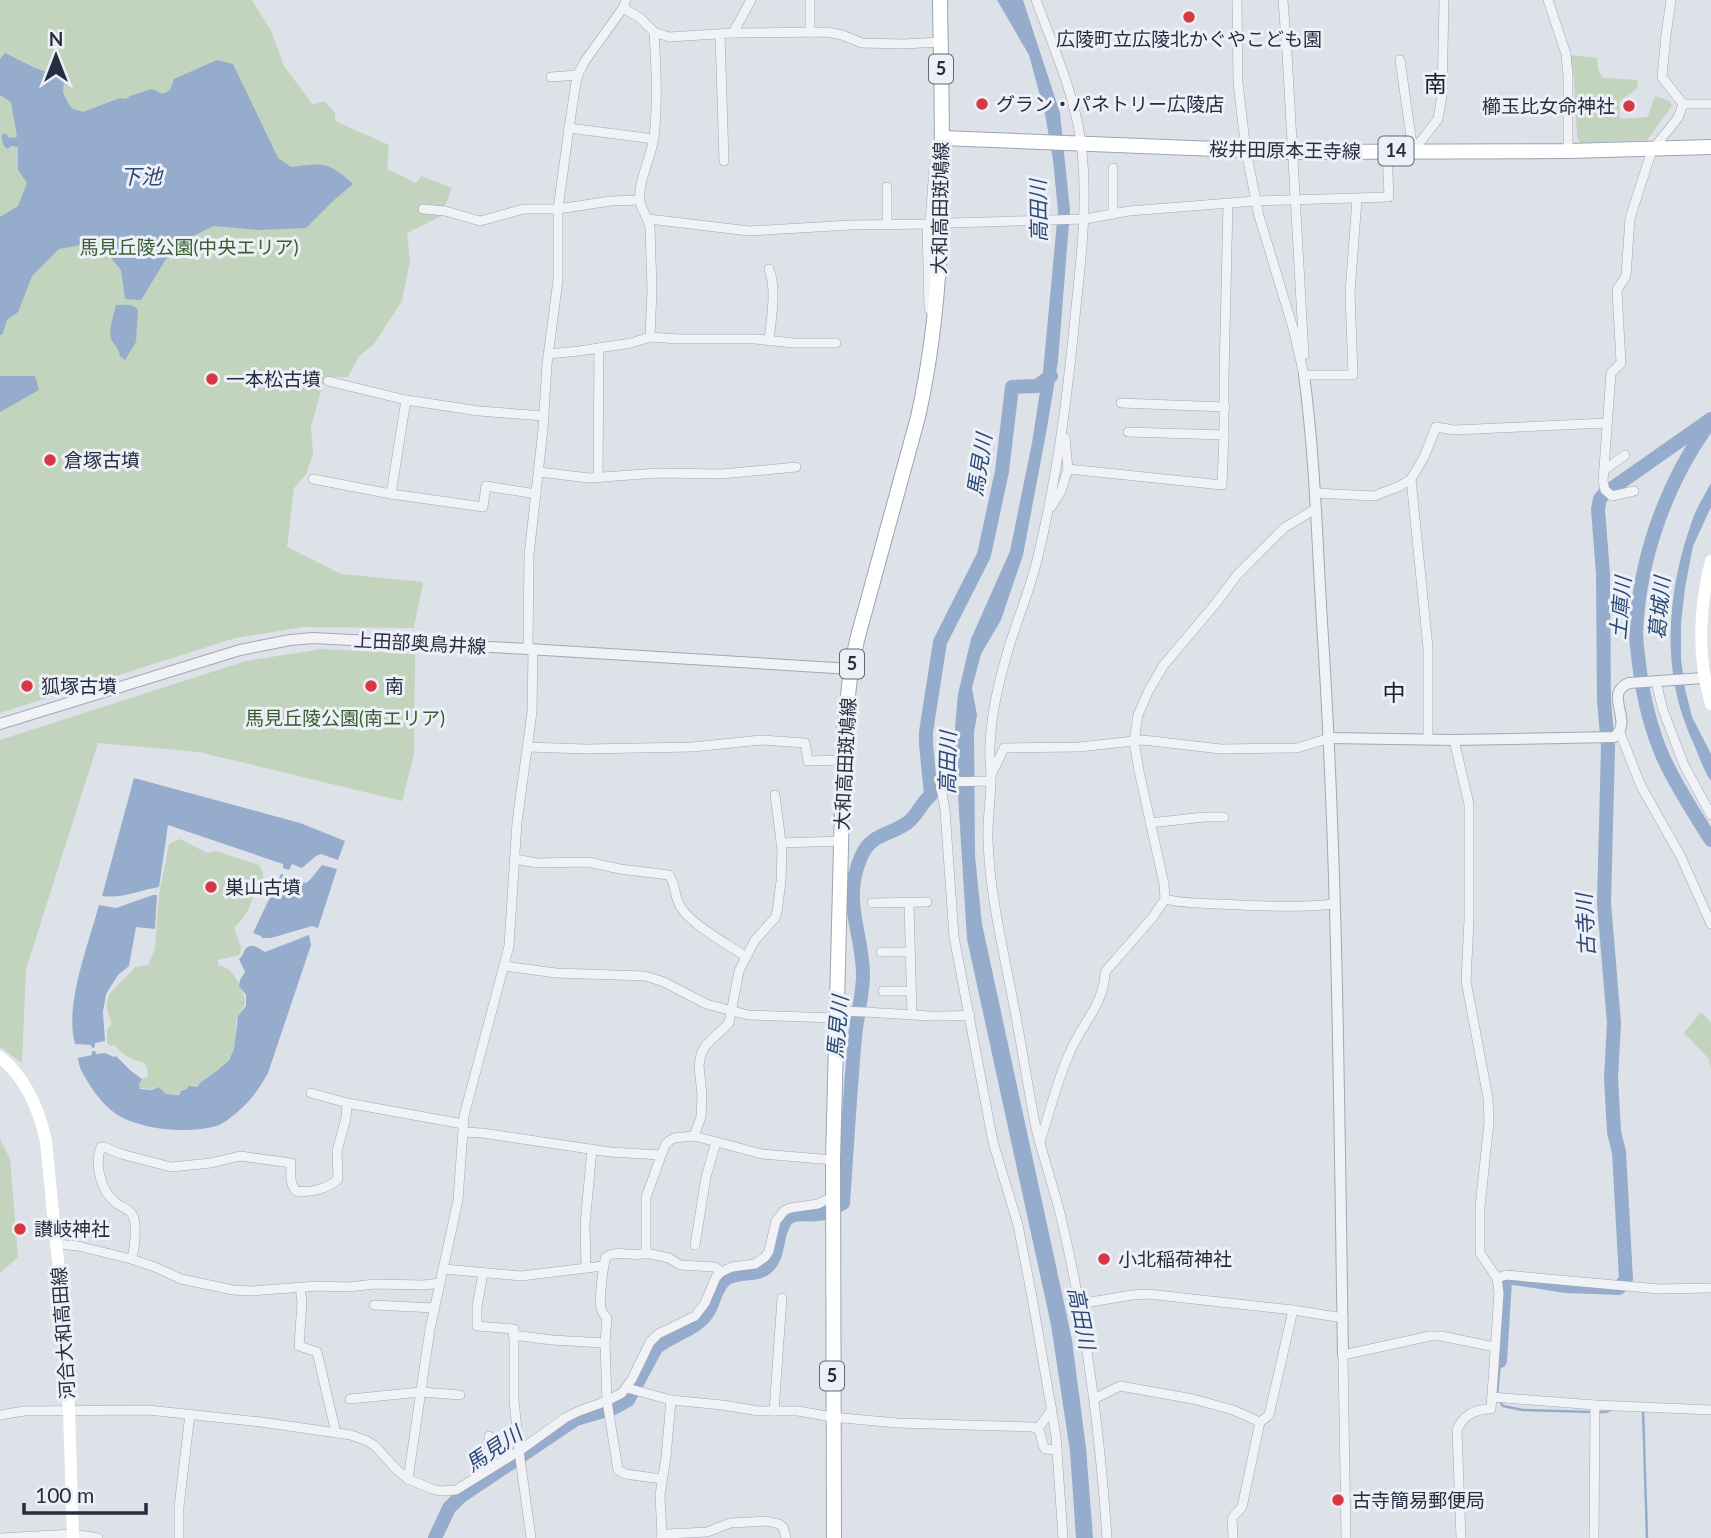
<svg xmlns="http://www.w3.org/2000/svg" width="1711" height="1538" font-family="Lato,'Noto Sans JP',sans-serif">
<rect width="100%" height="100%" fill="#dde1e8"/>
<g fill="#c2d3be">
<polygon points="0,0 252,0 271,31 284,66 313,105 324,101 335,113 335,121 389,145 387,169 416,183 421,176 452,188 441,216 407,233 410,260 402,301 374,344 359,356 348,377 325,377 311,427 313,453 306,475 294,488 287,547 341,574 423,582 414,628 304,627 235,638 0,713"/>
<path d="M1570,55L1597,58L1598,70L1603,78L1637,80L1638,86C1633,94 1625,95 1619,102L1620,119L1647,117C1652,111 1651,102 1656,96L1669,101L1672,106L1647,140L1580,143L1577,137L1574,78Z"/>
<polygon points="322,649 415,654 414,754 402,801 199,752 98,743 26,969 22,1063 0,1047 0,740 246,661"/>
<path d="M180,839L207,853L216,851L259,865L263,872V882C253,891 254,896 249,908C245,916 241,921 234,928L241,947L240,955L218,960V965C221,966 225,967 228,969C235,974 246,996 245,1003C244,1010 237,1015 236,1023C235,1036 237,1049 228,1060C221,1069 210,1075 201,1081V1083L196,1087L188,1086L187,1089L181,1091L179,1094H166L159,1087L152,1089L140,1088L139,1084L142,1079L148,1077L147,1067L144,1063C131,1059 124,1056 115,1045L111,1046L107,1043V1030L112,1024C97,992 119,988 135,967L148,965L155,949L159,895L169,844Z"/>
<polygon points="1701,1012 1711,1023 1711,1069 1709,1059 1684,1033"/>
<polygon points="0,1139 10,1159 18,1257 0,1273"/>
</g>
<g fill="#95accc">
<polygon points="997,0 1023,0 1060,113 1070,211 1058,361 1047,428 1023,555 1001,620 981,654 972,688 977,715 974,732 975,856 982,924 1072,1340 1086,1448 1093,1538 1076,1538 1070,1451 1051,1325 967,939 958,795 952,763 958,694 971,639 1010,551 1032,443 1043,372 1058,211 1053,160 1045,114 1029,55"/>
<path d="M5,53L35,68L64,78L63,93L71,108L83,112L120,98L126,99L130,96L152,89L163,94L170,90L174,79L217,60L233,64L278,158L291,167C323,163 328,161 353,184L333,201L306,228L259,230L214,226L193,236L166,259L141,300L125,299L121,270L98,242L59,249L32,276L18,312L7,320L2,335H0V217L18,206L27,183L18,170V147L11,146L8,149C2,146 2,141 2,134H6L9,138L17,137L11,102L0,95V59Z"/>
<path d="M116,305C124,305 133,303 138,310L136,342L125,360L120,356C119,349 116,347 112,341C107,330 114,316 116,305Z"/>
<polygon points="0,376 35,376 39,390 0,412"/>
<path d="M1711,483V507L1693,546L1685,588L1681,623V659L1685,689L1692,717L1711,754V781C1704,771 1700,759 1695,747C1687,729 1680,711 1676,691C1664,636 1673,574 1692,521C1696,508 1705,495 1711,483Z"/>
<path d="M134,778L300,823L345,841L338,860L321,854L316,856L302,868L292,864L289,870L283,868V864L168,825L159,887C139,890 123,899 102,896Z"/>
<polygon points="322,865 337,869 318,928 312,926 271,938 262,938 261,936 253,933 281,874 306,883 310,880"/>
<path d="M153,895H157L155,929L136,927L129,966L118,975L106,994L103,1012L105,1041L95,1043V1047L92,1048L91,1045L75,1044C64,1006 89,943 99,905L116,908Z"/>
<path d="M309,935L311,945L268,1073C258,1091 247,1106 230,1118C226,1121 221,1125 216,1126C189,1134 146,1130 121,1117C107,1109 96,1096 88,1082C83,1074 79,1068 78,1058L92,1055V1051H95L96,1054L105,1053L114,1057L116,1056L131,1071L142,1079L139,1084L140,1089L152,1090L159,1087L166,1094L179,1095L181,1091L187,1089L188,1086L197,1087L202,1081L218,1070L229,1060L234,1049L238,1016L246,1006V995L239,986L240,980L245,972L239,959C242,957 243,954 244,951C250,941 259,948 265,952Z"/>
</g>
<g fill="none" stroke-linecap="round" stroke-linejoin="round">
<g stroke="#95accc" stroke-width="2.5">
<polyline points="1497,1395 1500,1361"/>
<polyline points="1500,1401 1503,1406 1523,1410 1592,1412"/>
<polyline points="1643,1409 1647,1538"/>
<polyline points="1598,1412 1606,1412 1612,1409"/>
</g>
<g stroke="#95accc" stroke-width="14">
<path d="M1706,428C1665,486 1639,561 1636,632C1636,643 1638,654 1639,664C1643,697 1650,727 1663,757C1675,784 1695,815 1711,840"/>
<polyline points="1500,1361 1505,1280 1508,1277 1566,1286 1619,1288 1626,1279 1619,1152 1614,1132 1611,1078 1614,1023 1604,903 1608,747 1604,701 1603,574 1598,509 1600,499 1604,494 1711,419"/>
<path d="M435,1538L449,1508L460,1497L576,1419L614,1408L628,1400L656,1348C671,1335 693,1331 705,1316C715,1305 714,1287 726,1279C738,1270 756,1277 767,1267C781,1255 775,1229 788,1218C796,1211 809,1216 819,1214C827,1213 836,1206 843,1203C847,1147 850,1092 855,1037C857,1017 862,998 863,978C864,934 841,903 861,857C871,833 889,836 907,823C917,816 921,803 931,795L926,744V732L940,642L984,555L1002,471L1012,387L1037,386L1051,376"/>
</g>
<defs>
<g id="minor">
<path d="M1036,0C1053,46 1074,93 1081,142C1088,199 1082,251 1076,307C1068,391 1058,474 1038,556C1030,592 1014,626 1005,661C997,689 991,718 990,746C989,757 991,767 991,778C991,799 987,820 988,841C990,894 1002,944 1012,996C1021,1040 1027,1084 1036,1128C1044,1161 1056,1193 1063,1226C1087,1329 1100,1433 1107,1538"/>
<polyline points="1237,0 1238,83 1246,151 1259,216 1293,328 1304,375"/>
<polyline points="1283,0 1287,53 1304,355"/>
<polyline points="1548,0 1566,54 1568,75 1568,151"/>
<polyline points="1671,0 1666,35 1662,77 1683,104 1711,104"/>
<polyline points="623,8 640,18 654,32 669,37 733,33 827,32 842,35 862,43 903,44 941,42"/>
<polyline points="810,32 810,0"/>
<polyline points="733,33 751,0"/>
<polyline points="720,34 724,161"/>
<polyline points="1400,60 1413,151"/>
<polyline points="551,77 578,75"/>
<polyline points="569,128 654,139"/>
<polyline points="1413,151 1438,119 1442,96 1444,0"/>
<polyline points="1113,168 1113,214"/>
<polyline points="423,209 445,211 480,221 524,209 558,209 611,201 639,200"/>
<polyline points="649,219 749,231 851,225 935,224"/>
<polyline points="951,223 1085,219 1129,211 1255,201 1389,197 1387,151"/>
<polyline points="887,224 887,187"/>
<polyline points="927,224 929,309"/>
<polyline points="930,224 934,166 937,152"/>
<path d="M769,269C777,289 771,320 769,341"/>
<path d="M650,337L652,289L650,227C648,217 641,210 640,201C637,184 652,155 654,137C658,102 656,66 654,32"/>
<polyline points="548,354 579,351 631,343 650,337 679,339 756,339 793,343 836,343"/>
<polyline points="1304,375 1353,375 1350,293 1357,199"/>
<polyline points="328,381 406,400 479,411 544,416"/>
<polyline points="1121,403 1225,407"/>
<polyline points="1128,432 1224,435"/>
<polyline points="1065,438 1068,469"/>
<polyline points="1604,470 1625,455"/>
<polyline points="539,472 589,478 658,473 722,474 796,467"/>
<polyline points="598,478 599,348"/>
<polyline points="313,479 391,494 483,507 486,486 536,494"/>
<polyline points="1411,479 1428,648 1428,738"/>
<polyline points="1634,491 1612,496 1605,490 1603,481 1611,373 1621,363 1617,290 1626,276 1630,218 1652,150 1678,118 1683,104"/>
<polyline points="1315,493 1374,496 1400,486 1411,479 1424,457 1436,427 1454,430 1607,423"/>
<polyline points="391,494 406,400"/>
<polyline points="1051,507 1061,491 1068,469 1222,485 1224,435 1224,376 1228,204"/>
<polyline points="528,649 529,555 543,429 547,364 558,280 558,209 569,128 576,82 579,72 585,61 623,8 626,0"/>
<polyline points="1656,682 1663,710 1684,765 1711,815"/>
<polyline points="1620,733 1641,786 1681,857 1711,924"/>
<path d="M1454,740L1469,804V920L1466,981L1488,1098L1489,1122L1480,1207V1253L1497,1278L1499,1293L1491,1409C1475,1409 1463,1415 1457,1430L1461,1538"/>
<polyline points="528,747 585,749 693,747 761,740 805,743 808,761 843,760"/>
<polyline points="991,775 1004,748 1079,747 1143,740 1221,749 1297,748 1330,738"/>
<polyline points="991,781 940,782 945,810 954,937 993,1142 1018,1225 1032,1297 1056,1436 1063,1538"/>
<polyline points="1150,823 1204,817 1224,817"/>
<polyline points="781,843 841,841"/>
<path d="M515,859L537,863L588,862L620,869L669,875C676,884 674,896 680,906C691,925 728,944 746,957"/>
<path d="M1165,899C1183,904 1201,903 1219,904C1258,906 1297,908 1335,904"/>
<polyline points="909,902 912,1015"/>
<polyline points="872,903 927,902"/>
<polyline points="881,952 910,952"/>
<polyline points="504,966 556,973 645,976 664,982 706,1004 748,1015 836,1018"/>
<polyline points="883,991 911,991"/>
<path d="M836,1011C881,1011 925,1019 970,1015"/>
<polyline points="311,1093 347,1103 463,1124"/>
<polyline points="463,1132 482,1133 610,1152 661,1155"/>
<polyline points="694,1136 701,1117 702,1095 699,1066 701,1054 706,1045 729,1023 739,971 755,940 775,918 777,912 781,881 782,850 775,795"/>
<path d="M1040,1141C1050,1112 1057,1080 1070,1052C1081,1025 1105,1003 1105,972L1153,917L1165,899L1164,884L1139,771L1134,741L1138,715L1148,692L1163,666L1217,602L1237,575L1284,528L1315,509"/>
<polyline points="56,1244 78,1246 131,1259 155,1267 181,1279 233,1290 252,1291 317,1286 349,1287 374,1284 424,1285 440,1283"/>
<polyline points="695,1245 706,1177 716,1142"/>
<polyline points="646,1253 669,1258 680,1265 715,1267 721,1272"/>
<path d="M131,1259C135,1251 137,1224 133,1216C130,1209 121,1207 116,1203C101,1191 94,1165 101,1147H104L121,1154L171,1167L211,1163L240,1156L291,1163C291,1173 289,1183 296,1191C308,1193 329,1189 338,1179L337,1151L346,1118L347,1103"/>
<polyline points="586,1267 585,1224 592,1149"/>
<polyline points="444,1269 521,1276 603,1266"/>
<polyline points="483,1273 477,1307 477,1326 514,1329 514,1400 519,1451 531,1538"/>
<polyline points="1497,1278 1506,1275 1659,1289 1711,1288"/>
<polyline points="300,1287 302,1302 299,1346 317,1352 336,1433"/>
<polyline points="1079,1304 1132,1295 1148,1294 1293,1310 1343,1318"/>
<polyline points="374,1305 435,1308"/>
<polyline points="513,1335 552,1340 605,1343"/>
<path d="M627,1388L671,1400L722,1405L759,1411H798L832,1417L897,1423L1033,1427L1038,1429C1042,1435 1041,1443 1045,1449L1057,1450"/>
<polyline points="1492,1397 1595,1405 1594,1538"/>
<polyline points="350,1399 421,1392 460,1395"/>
<polyline points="1094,1399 1120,1386 1193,1399 1233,1410 1260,1422"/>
<polyline points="1595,1405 1711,1410"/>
<polyline points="774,1411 782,1298"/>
<polyline points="0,1415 24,1411 148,1410 261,1422 351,1435 367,1441 375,1446 396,1469 408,1479 432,1489 440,1491 456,1490 519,1451 565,1418 579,1411 607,1401 622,1393 632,1379 650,1342 658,1334 695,1316 705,1303 716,1277 721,1272 732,1267 755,1264 765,1257 769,1251 776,1221 784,1211 790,1208 818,1204 832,1197"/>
<polyline points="1038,1429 1052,1409"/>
<polyline points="489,1436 490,1469"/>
<polyline points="408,1479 430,1329 458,1200 464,1116 509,946 517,822 532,712 533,649"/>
<path d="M662,1479L625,1474L618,1470L607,1401L605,1343L607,1318C604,1315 602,1312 601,1308C599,1299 603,1266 606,1257C619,1249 634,1258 646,1253V1197L665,1145L669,1141L674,1138L694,1136L762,1154L833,1160"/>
<polyline points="662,1537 660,1495 666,1457 671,1400"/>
<polyline points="0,1538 73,1534 98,1538"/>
<polyline points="179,1538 179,1507 190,1414"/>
<polyline points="661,1538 668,1534 707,1532 730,1523 767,1521 779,1524 783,1527 786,1538"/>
<polyline points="1233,1538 1232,1518 1242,1507 1260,1422 1269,1415 1293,1310"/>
<polyline points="1346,1538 1343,1355 1430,1336 1441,1336 1495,1347"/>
</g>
<g id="tertiary">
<path d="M1304,375C1315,457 1317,540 1322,622C1338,866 1339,1111 1343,1355"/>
<polyline points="0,724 240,650 290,640 313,638 528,649 851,669"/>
<path d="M1330,738L1454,740L1614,737C1635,721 1602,694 1629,683L1704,678"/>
</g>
<g id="primary">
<polyline points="942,138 1292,152 1568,151 1711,147"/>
<path d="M834,1538L833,1160L844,730L851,669L857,640L918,417C949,279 942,140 940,0"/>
</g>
</defs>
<use href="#minor" stroke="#a2a7b2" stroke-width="10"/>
<use href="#tertiary" stroke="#a2a7b2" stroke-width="12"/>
<use href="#primary" stroke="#9ca4b5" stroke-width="16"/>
<use href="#minor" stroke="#f0f2f6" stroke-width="9"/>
<use href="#tertiary" stroke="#f0f2f6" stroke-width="10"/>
<g stroke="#fff" stroke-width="12">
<path d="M1711,561C1699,607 1697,658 1711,704"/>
<path d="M0,1057C26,1078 39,1109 46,1141L56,1244L61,1284L69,1411L73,1538"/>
</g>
<use href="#primary" stroke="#fff" stroke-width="14"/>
</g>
<g fill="#d93744" stroke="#edf0f6" stroke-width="2.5">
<circle cx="1189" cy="17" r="7"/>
<circle cx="982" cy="104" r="7"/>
<circle cx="1629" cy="106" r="7"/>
<circle cx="212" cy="379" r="7"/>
<circle cx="50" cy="460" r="7"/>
<circle cx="27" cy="686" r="7"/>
<circle cx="371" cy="686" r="7"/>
<circle cx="211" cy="887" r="7"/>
<circle cx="20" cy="1229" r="7"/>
<circle cx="1104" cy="1259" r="7"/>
<circle cx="1338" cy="1500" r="7"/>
</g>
<g text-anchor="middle" stroke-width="6" stroke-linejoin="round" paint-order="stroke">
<g fill="#edf0f6" stroke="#616877" stroke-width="2">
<rect x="929" y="54.5" width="24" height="29" rx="5"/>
<rect x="1378.5" y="136.5" width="35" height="29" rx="5"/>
<rect x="840" y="649.5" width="24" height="29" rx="5"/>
<rect x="820" y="1361.5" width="24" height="29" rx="5"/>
</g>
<g font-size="18" font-weight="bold" fill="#252d40">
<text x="941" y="75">5</text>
<text x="1396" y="157">14</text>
<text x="852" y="670">5</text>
<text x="832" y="1382">5</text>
</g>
<g font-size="19" fill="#252d40" stroke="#edf0f6" text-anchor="start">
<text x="1189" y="46" text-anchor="middle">広陵町立広陵北かぐやこども園</text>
<text x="996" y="111">グラン・パネトリー広陵店</text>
<text x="1615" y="113" text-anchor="end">櫛玉比女命神社</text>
<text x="226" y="386">一本松古墳</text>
<text x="64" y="467">倉塚古墳</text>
<text x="41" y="693">狐塚古墳</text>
<text x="385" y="693">南</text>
<text x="225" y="894">巣山古墳</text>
<text x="34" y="1236">讃岐神社</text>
<text x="1118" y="1266">小北稲荷神社</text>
<text x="1352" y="1507">古寺簡易郵便局</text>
</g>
<g font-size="19" fill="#252d40" stroke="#edf0f6">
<text transform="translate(1285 150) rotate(1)" y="7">桜井田原本王寺線</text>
<text transform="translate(940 208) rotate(-89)" y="7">大和高田斑鳩線</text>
<text transform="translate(420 643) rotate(3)" y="7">上田部奥鳥井線</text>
<text transform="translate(845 764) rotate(-87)" y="7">大和高田斑鳩線</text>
<text transform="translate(63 1333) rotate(-94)" y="7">河合大和高田線</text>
</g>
<g font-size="19" fill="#375d32" stroke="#edf0f6">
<text x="189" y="254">馬見丘陵公園(中央エリア)</text>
<text x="345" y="725">馬見丘陵公園(南エリア)</text>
</g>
<g font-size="21" font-style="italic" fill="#2c4977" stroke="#edf0f6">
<text x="141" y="184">下池</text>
<text transform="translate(1039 211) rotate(-91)" y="7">高田川</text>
<text transform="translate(980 465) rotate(-81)" y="7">馬見川</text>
<text transform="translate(1621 608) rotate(-85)" y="7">土庫川</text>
<text transform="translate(1660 608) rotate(-85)" y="7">葛城川</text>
<text transform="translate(948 763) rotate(-89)" y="7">高田川</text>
<text transform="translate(1586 925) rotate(-93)" y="7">古寺川</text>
<text transform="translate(838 1027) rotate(-85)" y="7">馬見川</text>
<text transform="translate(1081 1318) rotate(79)" y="7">高田川</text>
<text transform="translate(494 1449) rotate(-34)" y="7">馬見川</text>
</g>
<g font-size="23" fill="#181f31" stroke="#edf0f6">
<text x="1435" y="92">南</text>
<text x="1394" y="701">中</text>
</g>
</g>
<g transform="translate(56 56)" stroke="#edf0f6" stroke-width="5" paint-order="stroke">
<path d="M0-5L12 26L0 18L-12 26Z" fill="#252d40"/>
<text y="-10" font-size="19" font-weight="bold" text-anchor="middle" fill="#252d40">N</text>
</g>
<path d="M24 1503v10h122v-10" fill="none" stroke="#252d40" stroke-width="3.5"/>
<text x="35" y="1503" font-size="21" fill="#252d40" stroke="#edf0f6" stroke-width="5" paint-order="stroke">100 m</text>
</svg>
